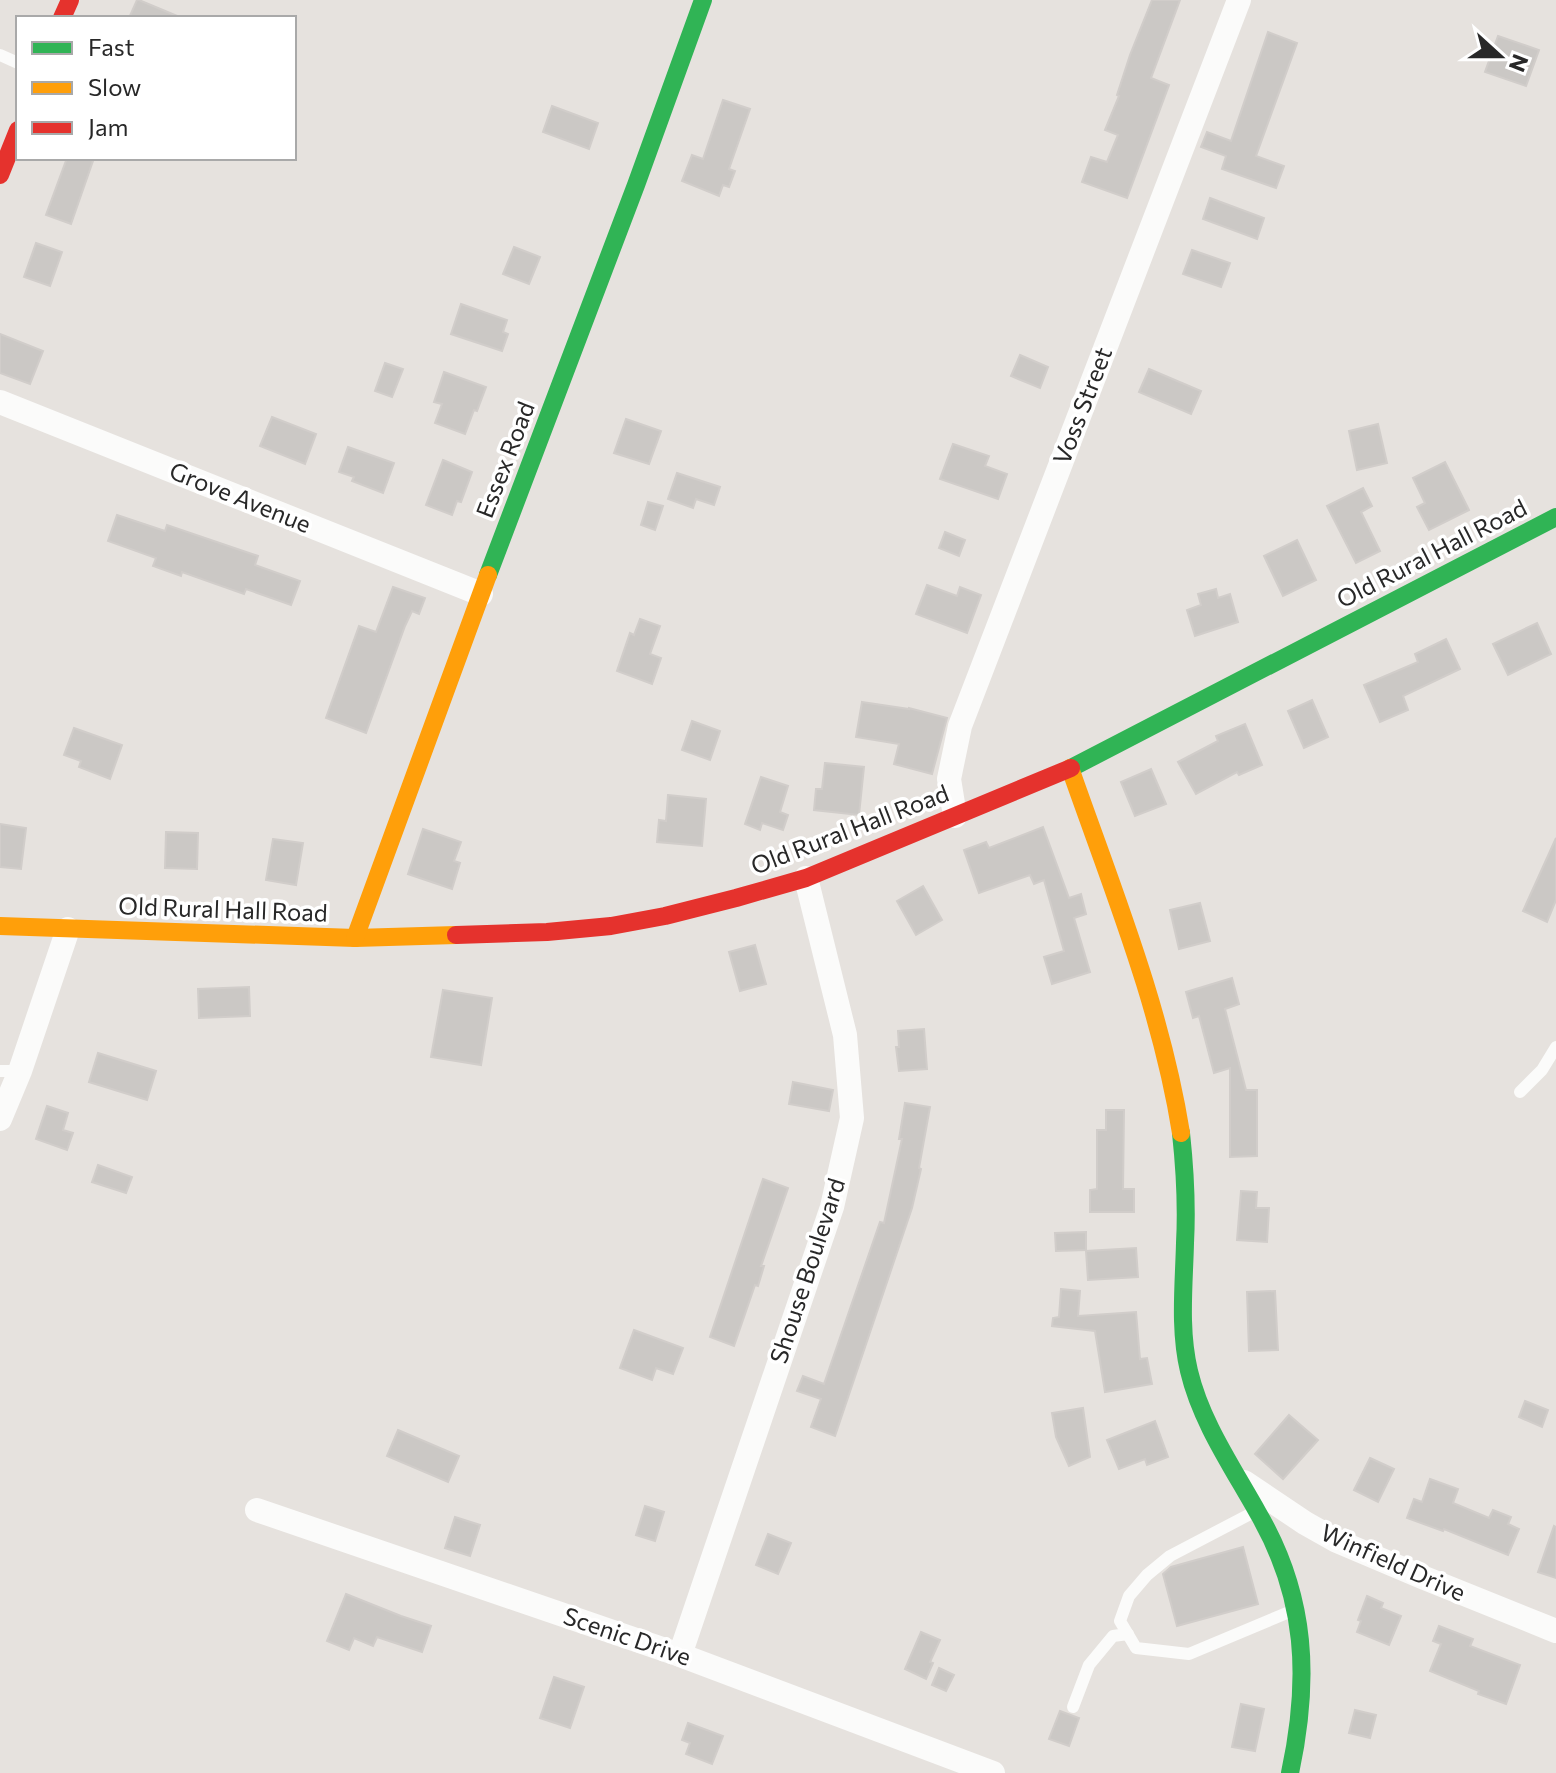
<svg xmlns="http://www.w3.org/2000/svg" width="1556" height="1773" font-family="Commissioner,sans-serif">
<rect width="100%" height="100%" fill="#e6e2de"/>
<g fill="#cbc8c5" stroke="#d1cdca" stroke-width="2">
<polygon points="137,0 139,0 182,18 129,18"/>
<polygon points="1152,0 1180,0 1151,78 1169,85 1127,198 1082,182 1091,157 1107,162 1118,135 1105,130 1119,96 1117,95 1130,55"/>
<polygon points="1268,32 1297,43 1256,156 1284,166 1276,188 1222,169 1226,156 1201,147 1207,132 1231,141"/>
<polygon points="1498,36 1539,50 1526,86 1485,72"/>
<polygon points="723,100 750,109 729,169 735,171 729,187 723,185 719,196 682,181 692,155 703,159"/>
<polygon points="552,106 598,123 589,149 543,132"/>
<polygon points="67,158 94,158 71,224 46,215"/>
<polygon points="1210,198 1264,218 1257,239 1203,219"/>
<polygon points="36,243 62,252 50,286 24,277"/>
<polygon points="514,247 540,257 529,284 503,274"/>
<polygon points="1192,250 1230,263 1221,287 1183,274"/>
<polygon points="461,304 507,320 503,332 508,334 502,351 451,334"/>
<polygon points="0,334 43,351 30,384 0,373"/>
<polygon points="1020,355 1048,367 1040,388 1011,376"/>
<polygon points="385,363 403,369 392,397 375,391"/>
<polygon points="1149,369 1201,391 1191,414 1139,392"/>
<polygon points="444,372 486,387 477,411 474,410 465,434 435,423 442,404 434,402"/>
<polygon points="272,417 316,434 305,464 260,446"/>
<polygon points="626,419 661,431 649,464 614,453"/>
<polygon points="1378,424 1387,463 1357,470 1349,431"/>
<polygon points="953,444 989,456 985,466 1007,474 998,499 940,479"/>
<polygon points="348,447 394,463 383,493 352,481 354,477 339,472"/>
<polygon points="443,460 472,472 461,502 457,501 452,515 426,505"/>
<polygon points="1445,462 1469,510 1429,530 1417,507 1425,503 1413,478"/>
<polygon points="677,473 720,487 714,505 696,499 693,508 668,499"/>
<polygon points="1363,488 1372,506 1361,512 1380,551 1356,563 1327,506"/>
<polygon points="648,502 663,506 655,530 641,525"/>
<polygon points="117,515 165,531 167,525 258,556 255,565 300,581 291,605 246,589 244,594 182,572 181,576 153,566 156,558 108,541"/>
<polygon points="945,532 965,540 959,556 939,548"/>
<polygon points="1297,540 1316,580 1283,596 1264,556"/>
<polygon points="927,585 957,596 960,587 981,595 967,633 916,614"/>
<polygon points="393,587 425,598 419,614 412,611 405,626 366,733 326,718 359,626 376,632"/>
<polygon points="1216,589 1218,598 1230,594 1238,622 1195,636 1187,610 1201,605 1198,594"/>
<polygon points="640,619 660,626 650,654 661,658 652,684 617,671 630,633 634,635"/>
<polygon points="1537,623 1551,654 1508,675 1493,644"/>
<polygon points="1446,639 1460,669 1403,696 1408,710 1380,722 1364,685 1418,662 1415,654"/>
<polygon points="1312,700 1328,737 1304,748 1288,711"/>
<polygon points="862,702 909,709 909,708 947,718 932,774 894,764 899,744 856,737"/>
<polygon points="692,721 720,731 710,760 682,750"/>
<polygon points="1245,724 1262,765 1239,775 1237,772 1196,794 1178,762 1218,741 1216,736"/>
<polygon points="74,728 122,745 110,779 79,767 81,761 64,755"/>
<polygon points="825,763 864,767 859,815 814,810 816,789 822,789"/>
<polygon points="1151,769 1166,804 1135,816 1121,782"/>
<polygon points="761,777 788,786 780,812 788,815 783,830 762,823 760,830 745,824"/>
<polygon points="668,795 706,799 702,846 657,842 659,820 666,821"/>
<polygon points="0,824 26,828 21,869 0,867"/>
<polygon points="1043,827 1069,898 1081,894 1086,914 1074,918 1090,972 1052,984 1044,957 1064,951 1044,880 1034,884 1030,875 979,893 964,850 986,842 989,848"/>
<polygon points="423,829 461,842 454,861 460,863 452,889 408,874"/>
<polygon points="166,832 198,833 197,869 165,868"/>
<polygon points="1556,838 1556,900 1547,922 1523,911"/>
<polygon points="273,839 303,843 296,885 266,880"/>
<polygon points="923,886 942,920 916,935 897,901"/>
<polygon points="1200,903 1210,941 1179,949 1170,910"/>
<polygon points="755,945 766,984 740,991 729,952"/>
<polygon points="1232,978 1239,1004 1225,1009 1246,1090 1257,1090 1257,1156 1230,1157 1230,1068 1214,1073 1199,1016 1193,1018 1186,992"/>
<polygon points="249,987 250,1016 199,1018 198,989"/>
<polygon points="443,990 492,998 481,1065 431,1057"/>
<polygon points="924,1029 927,1069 899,1071 896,1047 899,1047 898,1031"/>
<polygon points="98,1053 156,1071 147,1100 89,1082"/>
<polygon points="793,1082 833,1090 829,1111 789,1104"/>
<polygon points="905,1103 930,1107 919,1168 921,1169 912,1208 835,1436 811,1427 821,1399 797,1391 803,1376 824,1384 880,1222 884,1223 902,1139 899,1139"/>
<polygon points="47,1106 68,1113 63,1130 73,1133 67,1150 36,1139"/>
<polygon points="1106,1110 1124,1110 1123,1189 1134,1189 1134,1212 1090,1212 1090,1190 1097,1189 1097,1130 1106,1130"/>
<polygon points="98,1165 132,1177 126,1193 92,1182"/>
<polygon points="763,1179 788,1188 761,1266 764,1266 758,1286 755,1285 734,1346 710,1337"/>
<polygon points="1241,1191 1257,1192 1256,1208 1269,1208 1267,1242 1237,1240"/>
<polygon points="1086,1232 1086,1250 1056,1251 1055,1233"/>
<polygon points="1136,1248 1138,1277 1088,1280 1086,1251"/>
<polygon points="1061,1289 1080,1291 1078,1316 1136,1312 1140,1359 1147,1358 1152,1384 1105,1392 1095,1331 1052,1326 1053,1318 1059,1317"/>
<polygon points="1275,1291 1278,1350 1249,1351 1247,1292"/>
<polygon points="634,1330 683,1348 673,1374 656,1368 652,1380 620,1368"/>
<polygon points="1525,1401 1548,1410 1542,1427 1519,1417"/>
<polygon points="1083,1408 1090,1457 1069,1466 1056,1437 1052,1413"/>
<polygon points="1289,1415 1318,1440 1283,1479 1255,1454"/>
<polygon points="1155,1421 1168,1457 1147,1465 1145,1459 1119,1469 1107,1440"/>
<polygon points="398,1430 459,1456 448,1482 387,1456"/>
<polygon points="1370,1458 1394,1469 1378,1502 1354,1490"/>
<polygon points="1430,1479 1458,1489 1453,1503 1489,1518 1493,1510 1511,1517 1508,1524 1519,1529 1508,1555 1444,1529 1443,1531 1407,1518 1414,1499 1422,1502"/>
<polygon points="645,1506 664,1512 655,1541 636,1535"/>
<polygon points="455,1517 480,1525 470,1556 445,1548"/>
<polygon points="1554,1526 1556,1527 1556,1578 1538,1572"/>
<polygon points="768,1534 791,1543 778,1574 756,1565"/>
<polygon points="1243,1547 1258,1604 1177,1626 1163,1574 1171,1567"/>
<polygon points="346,1594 401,1616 431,1626 422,1652 377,1637 373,1646 354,1638 349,1650 327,1641"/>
<polygon points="1367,1596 1383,1603 1381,1608 1401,1616 1389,1645 1357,1632 1361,1621 1358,1620"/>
<polygon points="1439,1626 1473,1639 1470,1646 1520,1665 1506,1704 1478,1694 1479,1691 1430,1671 1441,1644 1433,1641"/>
<polygon points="921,1632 940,1640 930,1662 933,1663 926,1679 905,1669"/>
<polygon points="939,1668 954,1675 946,1691 932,1685"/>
<polygon points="554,1677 584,1687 570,1728 540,1718"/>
<polygon points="1241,1704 1264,1709 1255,1751 1232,1747"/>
<polygon points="1355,1710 1376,1715 1370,1738 1349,1733"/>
<polygon points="1060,1711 1079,1718 1069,1746 1049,1739"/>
<polygon points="688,1723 723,1736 712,1764 686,1754 690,1743 682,1740"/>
</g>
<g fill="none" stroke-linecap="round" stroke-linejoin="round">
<g stroke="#fbfbfa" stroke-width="12">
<polyline points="0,55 18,63"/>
<polyline points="0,1071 20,1071"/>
<polyline points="1520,1092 1542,1070 1556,1047"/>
<polyline points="1254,1512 1170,1556 1147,1575 1129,1596 1120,1621 1136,1648 1189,1654 1294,1610"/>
<polyline points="1073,1707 1089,1665 1113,1636 1128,1634"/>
</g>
<g stroke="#fbfbfa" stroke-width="24">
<polyline points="0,402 481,594"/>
<polyline points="955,816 949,779 960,726 1239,0"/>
<polyline points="0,1119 20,1071 68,929"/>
<polyline points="1244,1482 1305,1523 1337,1541 1422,1577 1556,1631"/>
<polyline points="257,1510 680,1655 993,1773"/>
<polyline points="680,1655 832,1207 852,1118 845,1035 806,878"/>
</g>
<g stroke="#30b455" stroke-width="18">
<polyline points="488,575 636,185 703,0"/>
<polyline points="1071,768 1556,517"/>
<path d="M1181,1133C1185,1170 1187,1206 1185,1243C1184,1285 1179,1329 1189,1371C1201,1422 1233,1468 1258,1513C1307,1597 1310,1680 1290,1773"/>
</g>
<g stroke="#ff9f0a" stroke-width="18">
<path d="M1070,768C1112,888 1161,1007 1181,1133"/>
<polyline points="0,926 355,938 456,935"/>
<polyline points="355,938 488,575"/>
</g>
<g stroke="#e5322d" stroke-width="18">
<polyline points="62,18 70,0"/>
<polyline points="0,175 18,130"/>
<polyline points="456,935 547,932 611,926 665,916 736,898 806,878 1071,768"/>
</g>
</g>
<g text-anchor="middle" stroke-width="7" stroke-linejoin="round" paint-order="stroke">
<g font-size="24" fill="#282828" stroke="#fff">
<text transform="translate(1083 406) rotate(-69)" y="8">Voss Street</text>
<text transform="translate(506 460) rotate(-69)" y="8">Essex Road</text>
<text transform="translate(240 498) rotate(22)" y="8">Grove Avenue</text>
<text transform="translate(1432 554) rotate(-27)" y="8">Old Rural Hall Road</text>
<text transform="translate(850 830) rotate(-21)" y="8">Old Rural Hall Road</text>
<text transform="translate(223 910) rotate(2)" y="8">Old Rural Hall Road</text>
<text transform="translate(808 1271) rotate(-72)" y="8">Shouse Boulevard</text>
<text transform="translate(1393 1563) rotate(24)" y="8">Winfield Drive</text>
<text transform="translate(627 1637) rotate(19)" y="8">Scenic Drive</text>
</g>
</g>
<rect x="16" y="16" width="280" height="144" fill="#ffffff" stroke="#a9a9a9" stroke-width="2"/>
<rect x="32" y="42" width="40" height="12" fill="#30b455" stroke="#a9a9a9" stroke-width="2"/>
<text x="88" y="56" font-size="24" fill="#282828">Fast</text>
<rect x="32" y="82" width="40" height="12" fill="#ff9f0a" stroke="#a9a9a9" stroke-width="2"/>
<text x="88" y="96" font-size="24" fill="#282828">Slow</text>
<rect x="32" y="122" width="40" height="12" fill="#e5322d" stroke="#a9a9a9" stroke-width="2"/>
<text x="88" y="136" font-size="24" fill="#282828">Jam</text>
<g transform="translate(1500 56) rotate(111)" stroke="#ffffff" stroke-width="6" paint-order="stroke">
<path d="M0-6L14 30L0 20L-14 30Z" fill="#282828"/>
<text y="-12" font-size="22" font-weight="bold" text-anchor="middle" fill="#282828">N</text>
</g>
</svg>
